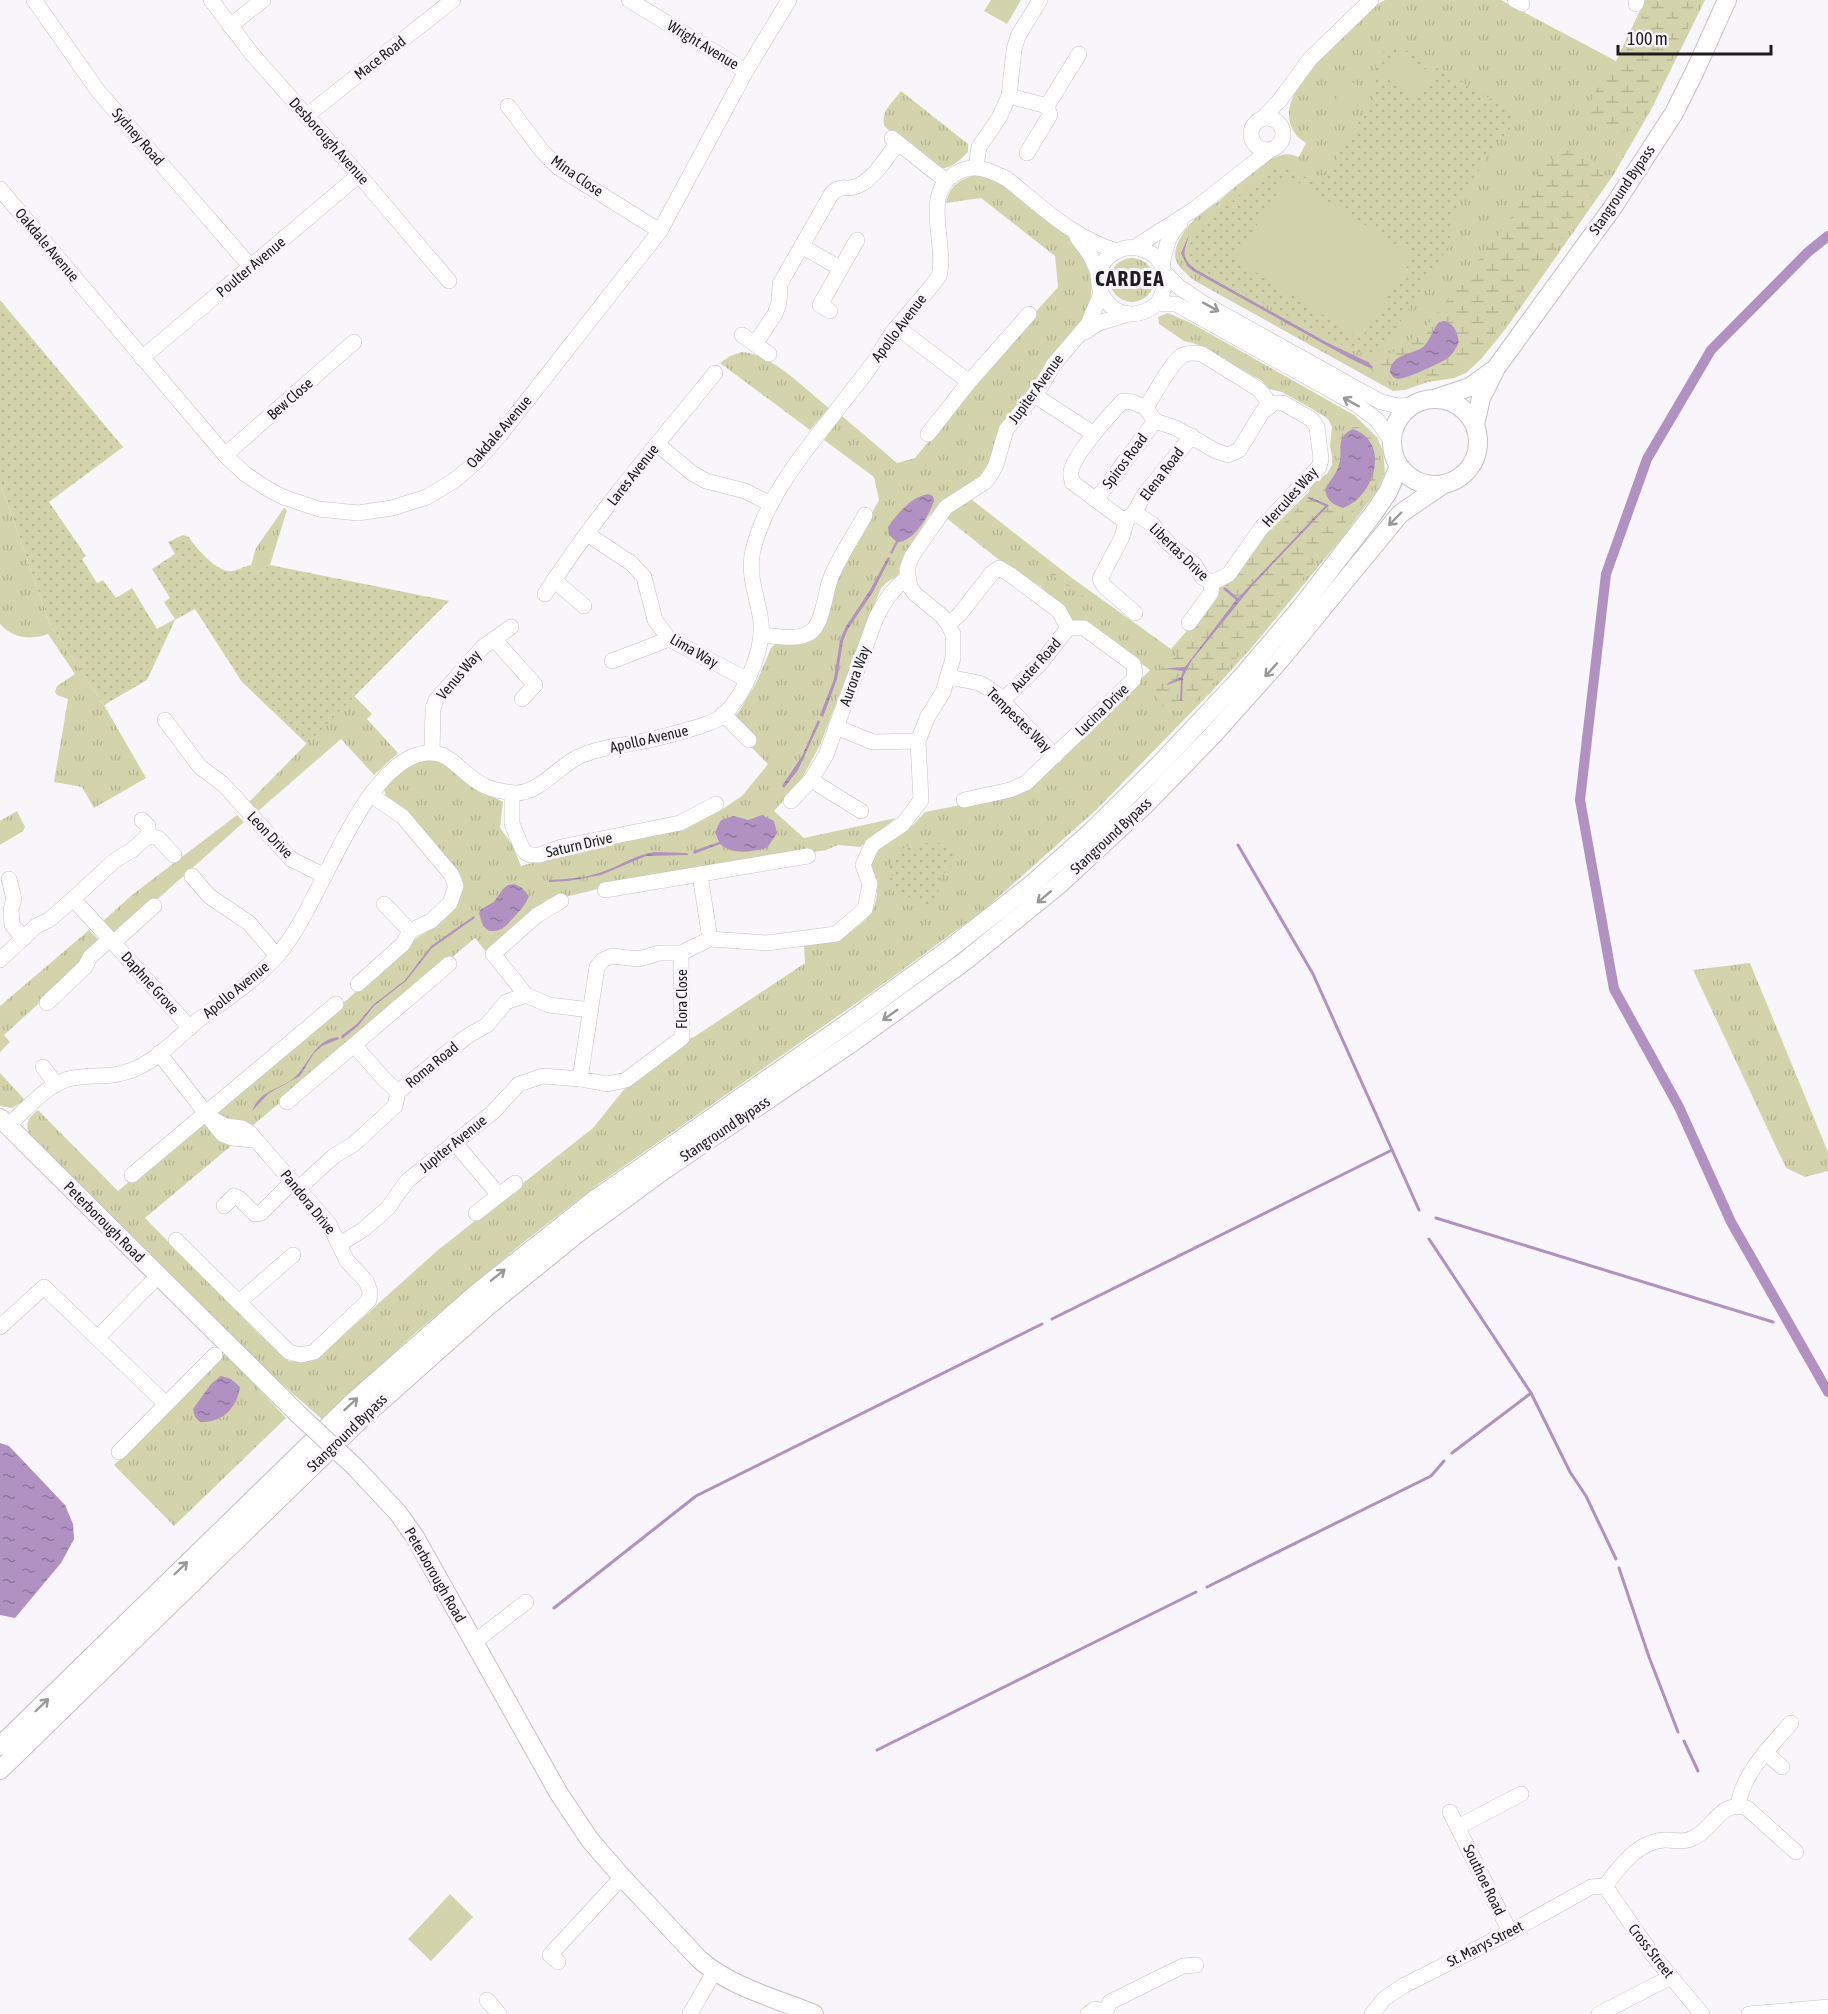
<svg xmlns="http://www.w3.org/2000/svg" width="1828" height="2014" font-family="'Asap Condensed',sans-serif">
<defs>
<pattern id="grass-tufts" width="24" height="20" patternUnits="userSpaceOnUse" patternTransform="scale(1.5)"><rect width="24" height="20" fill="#d4d4ac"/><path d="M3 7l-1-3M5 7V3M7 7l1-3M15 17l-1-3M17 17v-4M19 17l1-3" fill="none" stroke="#b6b694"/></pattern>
<pattern id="wetland-marsh" width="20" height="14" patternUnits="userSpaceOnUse" patternTransform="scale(1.5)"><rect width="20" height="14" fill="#d4d4ac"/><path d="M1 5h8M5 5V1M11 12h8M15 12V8" fill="none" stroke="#b6b694"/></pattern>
<pattern id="park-dots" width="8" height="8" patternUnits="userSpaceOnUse" patternTransform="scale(1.5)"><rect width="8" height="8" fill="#d4d4ac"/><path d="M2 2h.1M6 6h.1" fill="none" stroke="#b6b694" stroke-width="1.8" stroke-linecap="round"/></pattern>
<pattern id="water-ripples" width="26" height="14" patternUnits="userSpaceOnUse" patternTransform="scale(1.5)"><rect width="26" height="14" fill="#b191c1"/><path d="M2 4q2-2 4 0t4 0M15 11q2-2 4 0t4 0" fill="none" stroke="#8f769c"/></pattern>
</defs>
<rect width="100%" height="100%" fill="#f9f6fb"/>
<g fill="url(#grass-tufts)">
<path d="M1385,0H1501L1616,61L1645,0H1705L1652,108L1614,174L1507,327L1482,358L1466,373L1454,378L1428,382L1405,390L1393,391L1195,281C1188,275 1177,267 1175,257C1174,246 1183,232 1190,224C1198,215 1209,208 1219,201C1238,186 1257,161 1282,155C1289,153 1293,155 1299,157L1306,143C1301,140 1296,136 1293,130C1270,92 1352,28 1376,5Z"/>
<path d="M901,91L968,144V152C962,158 953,167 944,168C931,170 896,136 885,127C879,113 893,102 901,91Z"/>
<path d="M976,175C997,177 1012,191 1028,203C1066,232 1103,259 1088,312L989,466L980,477L940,506L929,516L902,560L898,576L887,582L881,588L820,745L800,782L774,811L804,838L896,818L860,847L838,845L826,850L602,888L561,898L548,899L486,952L475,938L251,1127L228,1121L214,1111L341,1005L411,943C417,936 423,935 431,929C449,916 469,898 460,874L400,808L386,796L384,789C398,772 426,749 448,766C455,772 461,780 469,785C479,793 492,795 503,802L500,828L512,844L521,866L586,848L674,832L691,825L721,810L742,796L768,764L751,747L756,738L733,718L740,710L757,681L771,648L777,643L803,641L879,500L874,477L824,440L842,416L897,463L915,458L1014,336L1058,287L1055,256L981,198L946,203C950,185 960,179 976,175Z"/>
<circle cx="1132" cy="280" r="22"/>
<path d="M1168,313L1191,323L1354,415L1377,437L1383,451L1385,473L1378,489L1342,538L1253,646L1212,691L1096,810L985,909L875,990L600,1183L525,1241L414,1334L323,1420L252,1358L31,1139C25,1126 26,1119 38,1110L118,1191L204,1120L232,1145L145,1218L257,1332L289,1361L305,1362L321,1355L438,1250L593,1128L630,1082L688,1039L694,1037L805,963L804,946C830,940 869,931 876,900C879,889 872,874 870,863L879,847L914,824L925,812L1022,793L1034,785L1150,670L1090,626L1071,621L1040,586L1013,571L945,517L971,499L1072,578L1171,649L1191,626L1218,587L1256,544L1308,493L1314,481L1327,474L1332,465V456L1330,446L1332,427L1328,419L1321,414L1282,392L1269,389L1262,381L1196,344L1184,341L1159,324L1158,317Z"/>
<path d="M742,352C772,354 806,390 829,408L810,430L720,363L730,356Z"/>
<path d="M0,482L50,624L104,705L146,778L94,808L82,787L54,782L68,699L57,695L55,692L57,686L75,674L48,634C30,640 14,639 0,624Z"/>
<polygon points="284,508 287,510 270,565 258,572 251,565 256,548"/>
<polygon points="354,696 372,714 367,719 398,753 374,775 341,739 257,812 249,802"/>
<polygon points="17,811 25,827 23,831 0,845 0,821"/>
<polygon points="237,815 244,822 115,937 102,922 132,895"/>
<polygon points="89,930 101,942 80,966 4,1035 10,1042 0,1052 0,1006"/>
<polygon points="1750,963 1828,1152 1828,1171 1805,1177 1786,1168 1693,970"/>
<polygon points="0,1073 25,1100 12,1108 0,1106"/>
<polygon points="225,1353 286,1418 174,1526 114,1465"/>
</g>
<g fill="url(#wetland-marsh)">
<path d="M1650,0H1701C1691,21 1646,122 1631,130C1617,138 1600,130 1589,121C1585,91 1614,71 1628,47C1636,32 1642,15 1650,0Z"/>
<path d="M1563,150C1583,151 1601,160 1604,180L1480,354L1462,370L1405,387L1381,376L1368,366V362C1391,356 1409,343 1426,327C1455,289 1487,252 1515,212C1530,191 1540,164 1563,150Z"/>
<path d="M1355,426C1372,432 1381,451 1379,469C1378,479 1371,487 1366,495C1340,530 1210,704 1178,711C1174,712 1169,710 1165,709C1151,690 1153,681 1165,663L1049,572L1051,571L1168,661L1174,658L1183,646L1223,589L1307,498L1310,496L1325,501L1323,488C1327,481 1333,474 1336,467C1344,448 1330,436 1355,426Z"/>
</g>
<g fill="url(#park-dots)">
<path d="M1397,45L1503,106L1513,115L1510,129L1494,146L1457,206L1448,247L1388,341L1370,354L1353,351L1196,267C1191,262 1186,258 1187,251C1188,235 1263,172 1280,167C1292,163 1295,172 1304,176C1310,179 1317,179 1323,179L1373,99L1376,61L1388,46Z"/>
<path d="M0,300L123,447L49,502L86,556L82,559L97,583L103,580L116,598L132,588L157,629L175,619L164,602L170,598L152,569L175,554L168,542L183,535L189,537C195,547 218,574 233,571C239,570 244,566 251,565L258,572L270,565L449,601L307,744L242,682L195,609L175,620L147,680L104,705L50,624L0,482Z"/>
<path d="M944,843C965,854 951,868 939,878C941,894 937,895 926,906C916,901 905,897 897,889C881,874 891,851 911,845C920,842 933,844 944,843Z"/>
</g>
<g fill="#d4d4ac">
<polygon points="991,0 1021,0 1007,24 984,11"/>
<polygon points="1397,51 1434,75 1418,99 1381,75"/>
<polygon points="1344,77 1364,90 1343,126 1326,117 1339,94 1335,92"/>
<polygon points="1288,176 1414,256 1361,339 1235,259"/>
<polygon points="450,1894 473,1917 431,1961 408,1939"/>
</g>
<g fill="url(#water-ripples)">
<path d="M1189,235C1186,250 1178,255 1195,269L1326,342L1368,362L1373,367L1372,369L1349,358L1193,271L1187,266L1181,253Z"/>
<path d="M1445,321C1455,325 1457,332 1459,342C1456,348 1453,354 1448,358C1441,363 1404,380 1397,379C1393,377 1392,376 1390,372C1391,354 1411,355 1423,347C1430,341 1433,329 1439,322Z"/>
<path d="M1353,429C1391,442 1375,497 1343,508C1332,504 1327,501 1325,489C1329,482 1335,475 1338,468C1345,451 1333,438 1353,429Z"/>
<path d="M928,494L933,496L934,501C929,515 914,542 898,542L892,554L890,553L896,541L889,535L888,527C898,513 911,497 928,494Z"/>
<polygon points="1309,497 1329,505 1253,585 1192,660 1183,677 1182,700 1180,701 1181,680 1167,685 1168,683 1181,677 1183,671 1168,669 1169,668 1185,667 1236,600 1223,589 1225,587 1238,598 1325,506 1307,498"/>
<polygon points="888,557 890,558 873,592 848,629 843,641 837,679 823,717 820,715 834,679 840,640 845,628 870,590"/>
<polygon points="818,720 820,722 798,770 784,788 782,786 802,756"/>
<path d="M762,815L774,821L777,833L767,848C750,852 733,855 720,844L694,854L693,851L719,842L715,832L721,820L734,816L748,820Z"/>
<path d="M655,852L687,853L688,855L646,856L601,875L568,881L549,882V880C567,879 585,878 602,872C620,866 636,854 655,852Z"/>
<path d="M514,884L521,887L529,896C525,906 521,909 514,917C506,926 502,932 489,931L483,926L479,913L481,909L494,902L503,889L508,885Z"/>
<polygon points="474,916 475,918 469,922 432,948 406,981 374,1006 358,1026 342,1039 341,1036 357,1024 373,1005 405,980 431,946"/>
<path d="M338,1037L339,1039L322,1046L314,1053L300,1076L269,1093L252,1111C261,1087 284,1090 298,1074C311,1059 316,1040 338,1037Z"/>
<path d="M221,1376L231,1379L240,1387C237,1408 222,1423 200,1422L195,1417L193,1409L211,1384Z"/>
<polygon points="0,1443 9,1446 65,1505 73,1524 74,1539 61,1563 15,1618 0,1615"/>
</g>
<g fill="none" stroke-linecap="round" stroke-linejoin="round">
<g stroke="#b191c1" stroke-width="3">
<polyline points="1238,845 1313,974 1419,1210"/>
<polyline points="1436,1218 1773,1322"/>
<polyline points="1429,1239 1531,1393 1452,1453"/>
<polyline points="1052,1319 1392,1150"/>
<polyline points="1784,1321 1787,1320"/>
<polyline points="1531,1393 1570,1472 1586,1496 1616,1559"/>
<polyline points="1619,1568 1649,1657 1678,1732"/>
<polyline points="1207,1587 1431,1476 1444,1461"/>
<polyline points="554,1608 696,1496 1042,1324"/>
<polyline points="1684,1741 1698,1771"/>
<polyline points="877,1750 1196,1592"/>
</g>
<polyline stroke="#b191c1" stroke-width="10" points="1828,236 1808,252 1711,350 1647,459 1606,574 1580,800 1614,989 1679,1107 1731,1222 1828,1392"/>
<defs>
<g id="minor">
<polyline points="34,0 98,91 251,267"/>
<polyline points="211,0 252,54 359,175 449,281"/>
<polyline points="629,0 746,71"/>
<polyline points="1515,0 1522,4"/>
<polyline points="1636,4 1637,0"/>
<polyline points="230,26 263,0"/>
<polyline points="1009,96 1047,106 1050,115 1027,153"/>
<polyline points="508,106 541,150 559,168 660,231"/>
<polyline points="1047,106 1079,54"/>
<polyline points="306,116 453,0"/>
<circle cx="1267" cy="134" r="16"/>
<polyline points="1263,118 1280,100 1310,59 1371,0"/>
<polyline points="892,138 946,181"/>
<polyline points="976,167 979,147 999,118 1009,96 1014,50 1018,36 1040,0"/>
<polyline points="0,189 225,455 245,474 268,489 283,497 319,509 358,513 392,508 427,497 455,480 477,461 500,435 660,231 746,71 789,0"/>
<polyline points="1077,237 1090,255 1099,274"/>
<polyline points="803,247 840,268"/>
<polyline points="1135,247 1193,210 1270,150"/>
<path d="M1162,266C1165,249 1168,236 1180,223"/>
<polyline points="1165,273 1179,287 1203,303 1381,402 1399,406 1413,405"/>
<path d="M1157,304C1169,285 1168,258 1144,250C1134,246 1125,247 1117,251C1075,272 1112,339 1157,304H1176L1357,405L1377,420L1392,442"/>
<polyline points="830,311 820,305 857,240"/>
<polyline points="897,327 969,382"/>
<polyline points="1085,332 1099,323 1128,314"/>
<polyline points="742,335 769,354"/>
<path d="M755,344L775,314L779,303L780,284L832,193C844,184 843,190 854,187C873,182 886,157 898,143"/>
<polyline points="142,358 359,175"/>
<polyline points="1034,395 1094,434"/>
<path d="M1123,401L1133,402L1146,408L1155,421L1176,428L1216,451L1228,455L1239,450L1263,411L1274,403H1283L1311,419L1317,427L1321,459L1319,467L1262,527L1229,574L1212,583L1202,577L1194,564L1169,544L1152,524L1134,513L1127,519L1119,517L1072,482C1072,478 1070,475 1071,472C1072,457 1111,413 1123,401Z"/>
<path d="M1146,408C1155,394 1170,363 1183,355C1189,352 1196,353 1202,354L1258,389L1265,397L1269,407"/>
<polyline points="928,434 969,382 1029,314"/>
<polyline points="657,444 692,473 706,481 745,491 771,504"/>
<polyline points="225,455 354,342"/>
<polyline points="1096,500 1155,421"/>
<polyline points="1134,513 1144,495 1192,436"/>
<polyline points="1127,519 1122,537 1100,579 1104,586 1135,613"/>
<polyline points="587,534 631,563 644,577 655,620 669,639 746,679"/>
<polyline points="554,580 584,606"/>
<path d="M545,594C595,516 657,445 715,373"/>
<polyline points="1189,623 1211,593 1212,583"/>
<polyline points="948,624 959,615 992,573 999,568 1011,575 1059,611 1068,628 1084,628 1133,664 1135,672 1133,680 1026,783 1010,790 964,800"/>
<path d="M761,635C776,636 798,641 811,632C823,623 825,594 830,580C838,558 854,536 865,515"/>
<polyline points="494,639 535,685 522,699"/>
<polyline points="612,661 669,639"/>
<polyline points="948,677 980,683 995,693 1055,756"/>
<polyline points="1002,701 1040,664 1068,628"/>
<polyline points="723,714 749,740"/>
<polyline points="165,720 200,767 223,784 291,859 325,876"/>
<polyline points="836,727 873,742 918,741"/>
<polyline points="432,753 433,708 436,700 483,647 511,627"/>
<polyline points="811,780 861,811"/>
<polyline points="512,793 512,824 522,848 526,853 531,855 540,855 561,847 680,823 716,804"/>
<path d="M791,801L811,780L826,755L876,618C884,602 892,589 907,578"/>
<polyline points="142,820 148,826 148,836"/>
<polyline points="148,836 158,838 174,855"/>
<polyline points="700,875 710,939"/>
<polyline points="192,876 209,896 249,923 277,956"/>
<polyline points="9,879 14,899 11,909 12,925 24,938"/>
<polyline points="605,890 808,856"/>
<polyline points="73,899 114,861 132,850 148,836"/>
<polyline points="384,904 410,931"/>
<polyline points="113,943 154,906"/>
<polyline points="681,953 682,1038 626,1080 607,1084 580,1079 597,967 603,960 612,956 639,959 659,953 681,953 710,939 767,943 836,934 865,909 870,884 863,865 872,845 903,824 921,800 918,741 928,716 943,692 953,658 953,634 948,624 941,615 915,594 910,587 907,569 912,556 946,507 985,482 991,474 996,465 1006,430 1040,388 1054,364 1088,324 1101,294"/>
<polyline points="0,960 36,926 49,920 73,899 110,939"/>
<polyline points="358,984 403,944 410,931 431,921 450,903 456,886 451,874 403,817 371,795"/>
<polyline points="526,995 493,954 536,916 561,901"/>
<polyline points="47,1003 85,967 90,957 110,939 190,1028"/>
<polyline points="354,1045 384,1079 398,1092"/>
<polyline points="159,1053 222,1134 232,1138 254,1140"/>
<polyline points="43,1067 56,1084"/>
<polyline points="287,1102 449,964"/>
<path d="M8,1126C24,1111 50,1081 73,1078C96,1074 110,1079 135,1069C158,1059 177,1038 196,1022C221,1003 257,979 277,956C321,906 354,781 414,756C449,742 459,775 485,786C494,791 506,792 516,793C539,793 558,767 578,757C597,748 619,746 639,742C660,738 681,732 701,726C706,724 713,722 718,719C742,702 764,651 761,622C758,597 747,576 753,550C766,498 801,456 834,414C846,397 861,381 873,363C880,353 885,343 892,333C907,314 925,296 939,276C948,245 919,191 958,172C976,163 991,171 1007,179C1042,207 1073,238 1117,251"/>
<polyline points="454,1142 498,1194"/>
<polyline points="132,1175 336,1004"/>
<polyline points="298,1189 334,1156 354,1144 395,1106 398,1092 466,1037 487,1025 506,1002 526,995 549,1005 591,1010"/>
<polyline points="224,1206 234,1196 240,1199 255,1214 261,1213 292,1182"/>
<polyline points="476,1213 515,1183"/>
<polyline points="176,1240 289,1352 301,1355 314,1352 369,1300 370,1291 366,1281 347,1261 329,1224 249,1132 242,1128 226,1126 211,1118"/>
<polyline points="340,1244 364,1229 388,1208 407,1181 493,1112 519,1084 543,1076 580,1079"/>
<polyline points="239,1302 293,1255"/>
<polyline points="0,1327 44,1287 165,1403"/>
<polyline points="97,1338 158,1276"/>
<polyline points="119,1452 215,1355"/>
<polyline points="473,1643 526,1602"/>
<polyline points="1765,1752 1782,1767"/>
<path d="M1738,1806C1743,1773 1770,1747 1791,1723"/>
<polyline points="1450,1812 1510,1932"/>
<polyline points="1458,1827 1521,1794"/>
<path d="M1605,1886C1620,1866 1639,1840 1666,1840C1677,1840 1683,1843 1693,1838C1713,1830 1720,1799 1747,1808L1796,1852"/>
<polyline points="1605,1886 1652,1954 1702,2014"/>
<polyline points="558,1962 550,1955 622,1877"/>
<polyline points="487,2000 499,2014"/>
<polyline points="1105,2013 1110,2002 1183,1966 1196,1965"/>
<polyline points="690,2014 714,1972"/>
<polyline points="1088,2014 1095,2009 1102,2011 1106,2014"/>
<polyline points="1372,2014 1384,1999 1403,1986 1510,1932 1591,1887 1605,1886"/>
<polyline points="1599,2014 1671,1977"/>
<polyline points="1749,2014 1828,2007"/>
</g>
<g id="major">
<circle cx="1435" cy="442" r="43"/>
<polyline points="1434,399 1470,387 1492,371"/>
<polyline points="1475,425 1481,398 1496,368 1613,207 1674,113 1695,71 1727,0"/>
<polyline points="0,1118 298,1414"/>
<path d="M355,1467L398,1513L415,1537L558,1792L590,1840L622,1877L700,1960C733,1988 775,1998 814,2014"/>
<polyline points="0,1746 353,1402 477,1293 593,1201 855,1018 948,950 1031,885 1091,832 1161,763 1240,679 1299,610 1373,514 1388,492 1399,466"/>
<polyline points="0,1770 362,1418 488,1306 578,1233 667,1168 853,1042 965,961 1061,883 1144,806 1212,736 1280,660 1400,514 1442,485"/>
</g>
</defs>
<use href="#minor" stroke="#c4c1c5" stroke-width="16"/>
<use href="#major" stroke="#c4c1c5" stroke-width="20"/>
<use href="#minor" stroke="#fff" stroke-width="15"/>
<use href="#major" stroke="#fff" stroke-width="18"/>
<defs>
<polyline id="major-bridge" points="298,1414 355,1467"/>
</defs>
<use href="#major-bridge" stroke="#c4c1c5" stroke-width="20" stroke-linecap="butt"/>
<use href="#major-bridge" stroke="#fff" stroke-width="18"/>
</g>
<defs><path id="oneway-shaft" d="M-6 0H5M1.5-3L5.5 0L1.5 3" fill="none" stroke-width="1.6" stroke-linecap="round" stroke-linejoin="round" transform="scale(1.5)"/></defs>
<g stroke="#9a999a">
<use href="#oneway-shaft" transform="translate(1211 307) rotate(29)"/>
<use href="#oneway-shaft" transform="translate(1351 402) rotate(-151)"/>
<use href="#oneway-shaft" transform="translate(1395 519) rotate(134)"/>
<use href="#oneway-shaft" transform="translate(1271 670) rotate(132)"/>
<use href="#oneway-shaft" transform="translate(1044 897) rotate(140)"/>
<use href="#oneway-shaft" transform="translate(890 1015) rotate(144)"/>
<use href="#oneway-shaft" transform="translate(498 1275) rotate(-39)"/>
<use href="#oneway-shaft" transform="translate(351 1404) rotate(-43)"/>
<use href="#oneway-shaft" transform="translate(181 1568) rotate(-44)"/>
<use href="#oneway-shaft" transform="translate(42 1705) rotate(-44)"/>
</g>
<g text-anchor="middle" stroke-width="6" stroke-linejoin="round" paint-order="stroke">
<g font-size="15" fill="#1e1d1e" stroke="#f9f6fb">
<text transform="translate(703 45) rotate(31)" y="5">Wright Avenue</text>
<text transform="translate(380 58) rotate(-38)" y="5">Mace Road</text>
<text transform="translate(138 137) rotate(49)" y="5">Sydney Road</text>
<text transform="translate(329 141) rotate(48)" y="5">Desborough Avenue</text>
<text transform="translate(577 176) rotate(35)" y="5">Mina Close</text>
<text transform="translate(1622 190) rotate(-56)" y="5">Stanground Bypass</text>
<text transform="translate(47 245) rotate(50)" y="5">Oakdale Avenue</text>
<text transform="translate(251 267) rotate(-40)" y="5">Poulter Avenue</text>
<text transform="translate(899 328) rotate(-53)" y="5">Apollo Avenue</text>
<text transform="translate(1036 389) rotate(-54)" y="5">Jupiter Avenue</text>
<text transform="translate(290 399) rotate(-41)" y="5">Bew Close</text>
<text transform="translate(499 432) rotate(-49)" y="5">Oakdale Avenue</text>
<text transform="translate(1125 461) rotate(-53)" y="5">Spiros Road</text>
<text transform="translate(1162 474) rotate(-53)" y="5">Elena Road</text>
<text transform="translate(633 475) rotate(-52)" y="5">Lares Avenue</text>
<text transform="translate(1290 497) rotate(-48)" y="5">Hercules Way</text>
<text transform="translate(1179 552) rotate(44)" y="5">Libertas Drive</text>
<text transform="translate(694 651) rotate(30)" y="5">Lima Way</text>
<text transform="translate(1036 665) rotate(-48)" y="5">Auster Road</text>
<text transform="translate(459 675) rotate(-50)" y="5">Venus Way</text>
<text transform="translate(855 676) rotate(-70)" y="5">Aurora Way</text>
<text transform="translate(1102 710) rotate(-44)" y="5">Lucina Drive</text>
<text transform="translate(1019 720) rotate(45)" y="5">Tempestes Way</text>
<text transform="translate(649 739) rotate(-13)" y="5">Apollo Avenue</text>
<text transform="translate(270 835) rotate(46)" y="5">Leon Drive</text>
<text transform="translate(1111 836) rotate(-43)" y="5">Stanground Bypass</text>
<text transform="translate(579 845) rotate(-13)" y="5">Saturn Drive</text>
<text transform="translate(150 983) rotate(48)" y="5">Daphne Grove</text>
<text transform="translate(236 990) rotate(-39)" y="5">Apollo Avenue</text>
<text transform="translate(682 999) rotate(-90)" y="5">Flora Close</text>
<text transform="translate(432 1065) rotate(-39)" y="5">Roma Road</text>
<text transform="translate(725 1129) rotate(-34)" y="5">Stanground Bypass</text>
<text transform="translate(453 1144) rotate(-39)" y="5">Jupiter Avenue</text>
<text transform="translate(308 1202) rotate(51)" y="5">Pandora Drive</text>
<text transform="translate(104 1222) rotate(45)" y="5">Peterborough Road</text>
<text transform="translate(347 1433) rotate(-44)" y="5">Stanground Bypass</text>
<text transform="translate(435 1575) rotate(60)" y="5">Peterborough Road</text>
<text transform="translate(1484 1880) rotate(64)" y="5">Southoe Road</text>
<text transform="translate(1485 1944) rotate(-27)" y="5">St. Marys Street</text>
<text transform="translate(1651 1951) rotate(52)" y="5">Cross Street</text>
</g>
<g font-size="21" font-weight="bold" letter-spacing="1.5" fill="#1e1d1e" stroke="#f9f6fb">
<text x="1130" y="286">CARDEA</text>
</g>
</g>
<path d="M1618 45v9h153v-9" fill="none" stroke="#1e1d1e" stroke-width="3"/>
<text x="1627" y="45" font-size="18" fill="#1e1d1e" stroke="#f9f6fb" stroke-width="4.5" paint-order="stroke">100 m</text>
</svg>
